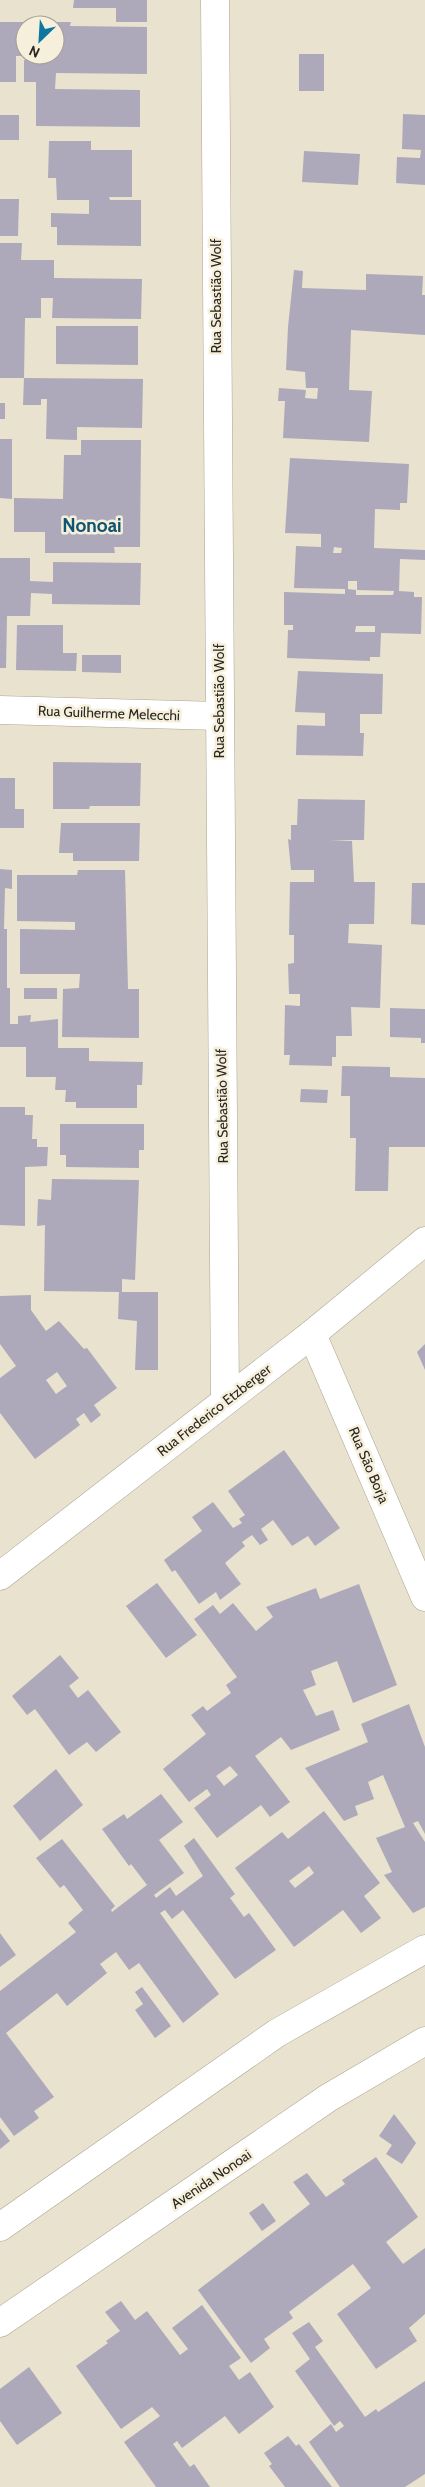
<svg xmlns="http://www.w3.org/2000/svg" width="425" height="2487" font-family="Cabin,sans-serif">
<rect width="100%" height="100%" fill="#e8e2cf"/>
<g fill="#ada9bb" fill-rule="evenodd">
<polygon points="74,0 147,0 147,22 116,22 116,8 73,8"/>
<polygon points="0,22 31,22 31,25 25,25 25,56 16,56 16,82 0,82"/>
<polygon points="47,22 71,22 70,26 147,27 147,74 56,73 55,89 140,90 140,127 36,126 36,82 24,82 24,60 51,60 52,55 55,55 55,25 47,25"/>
<rect x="299" y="54" width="25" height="37"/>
<polygon points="403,114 425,115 425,185 396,183 397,157 420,158 421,150 402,149"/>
<rect x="0" y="115" width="19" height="25"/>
<polygon points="49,141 91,141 91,150 132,150 132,197 109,197 110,200 141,200 141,246 57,245 57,227 51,227 51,213 89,214 89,200 57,200 56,178 48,178"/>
<polygon points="304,151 360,154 358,185 302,182"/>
<polygon points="0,199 19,199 18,236 0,236"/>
<polygon points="0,243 22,243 21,260 54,260 54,278 142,279 141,319 52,318 53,298 41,298 41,318 25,318 24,378 0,378"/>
<polygon points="294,270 303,271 302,288 366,290 366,274 423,276 422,295 425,295 425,335 351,330 349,390 372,391 369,442 283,438 285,401 278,401 279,388 306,390 305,398 317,399 318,388 306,388 305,372 286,370 288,327"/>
<polygon points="56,326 138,326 138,365 56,364"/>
<polygon points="24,378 143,379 142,428 77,427 77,440 46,439 47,399 41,399 41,405 23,405"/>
<rect x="0" y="403" width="5" height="16"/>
<polygon points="0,439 12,439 12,499 0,498"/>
<polygon points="81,440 141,440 140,547 114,547 115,553 45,553 45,532 14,532 14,498 63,499 64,455 81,455"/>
<path d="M290,458L409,464L407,503H400V510L375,509L374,548L425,550V560L400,559L399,591L414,592V597H422L421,634L381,633L380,657H370V661L287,658L288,630H293V625H284V592L345,594V589L294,588L296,546L321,547V534L285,533ZM334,547L342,548L341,553H333ZM348,581H357V590L394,591L393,595H356V590L348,589ZM356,626H375V632H355Z"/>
<polygon points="0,558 30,558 30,581 53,582 53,562 141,563 140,605 52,604 52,594 31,593 30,616 7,616 6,668 0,668"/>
<polygon points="17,625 63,625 63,653 77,653 76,671 16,670"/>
<polygon points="82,655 121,655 121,673 82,672"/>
<polygon points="298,671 383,674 382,714 360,714 360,733 364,733 363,756 296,755 297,725 325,726 325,713 295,712"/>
<polygon points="53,762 141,763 140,806 90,806 89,809 53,809"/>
<polygon points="0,778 15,778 15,809 24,809 24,828 0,828"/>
<polygon points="298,799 365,800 364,840 330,840 352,841 354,882 375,882 374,924 349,924 348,943 382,945 380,1008 351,1007 352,1036 336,1036 336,1057 332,1057 332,1066 289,1065 290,1055 284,1055 285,1005 300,1006 300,994 289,994 288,964 294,963 294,935 289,935 290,882 314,882 314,870 291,870 288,839 291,840 291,825 297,825"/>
<polygon points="61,823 140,823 139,861 73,861 73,853 59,853"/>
<polygon points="0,869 12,870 12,889 5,888 4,929 7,929 7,988 10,988 10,1024 18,1024 18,1016 31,1015 30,1022 58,1019 58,1048 89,1048 89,1061 143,1062 142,1085 137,1085 137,1108 76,1108 76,1102 65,1102 66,1090 55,1090 56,1077 26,1077 26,1047 0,1047"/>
<polygon points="78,870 125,870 128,989 139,989 139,1038 62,1037 63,989 79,988 80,974 20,974 20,929 75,930 75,922 17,921 17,875 77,875"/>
<polygon points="412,883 425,883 425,925 411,924"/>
<rect x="24" y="988" width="33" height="11"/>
<polygon points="390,1008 425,1009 425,1043 421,1043 421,1038 390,1037"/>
<polygon points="342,1066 390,1067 390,1077 425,1078 425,1147 389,1147 388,1191 355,1191 356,1138 350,1138 350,1096 341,1096"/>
<polygon points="301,1089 328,1090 327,1103 300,1102"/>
<polygon points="0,1107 25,1107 25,1115 33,1115 32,1139 37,1139 37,1147 48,1147 47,1166 25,1167 25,1226 0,1225"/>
<polygon points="60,1124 144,1124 144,1150 139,1150 139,1168 66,1167 66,1155 60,1155"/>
<polygon points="52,1179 139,1180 135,1280 122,1279 122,1292 158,1292 158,1370 135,1370 137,1321 118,1319 119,1292 44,1291 45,1225 37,1226 38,1199 51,1200"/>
<path d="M31,1295V1310L46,1331L59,1321L84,1349L87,1348L117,1388L94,1405L101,1415L91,1423L84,1413L76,1419L80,1425L35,1459L0,1413V1378L16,1366L0,1344V1296ZM57,1372L67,1386L56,1394L46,1380Z"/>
<polygon points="425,1344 425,1370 417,1352"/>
<polygon points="284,1450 340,1528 315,1546 308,1536 292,1546 273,1520 261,1529 268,1540 260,1545 252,1535 242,1542 245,1546 225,1563 241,1584 220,1600 216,1592 199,1604 175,1570 172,1572 164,1560 202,1531 192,1517 213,1502 233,1528 242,1523 239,1519 245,1515 228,1491"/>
<polygon points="157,1583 197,1635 166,1658 126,1606"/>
<path d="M359,1584L397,1685L353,1703L337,1661L311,1671L316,1685L303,1690L316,1716L333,1710L340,1730L291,1750L281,1737L255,1756L290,1802L270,1817L261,1805L217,1838L194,1808L211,1795L207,1789L189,1802L163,1769L206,1734L191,1715L203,1706L207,1711L231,1693L226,1685L237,1677L194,1619L213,1605L220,1614L233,1603L256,1631L273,1617L266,1607L316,1588L320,1599ZM230,1766L238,1775L224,1786L216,1776Z"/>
<polygon points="60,1655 79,1678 69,1686 78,1698 88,1690 121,1732 96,1752 87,1742 69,1755 35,1709 27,1715 12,1696"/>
<polygon points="409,1704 425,1747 425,1834 418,1821 413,1823 425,1842 425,1907 413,1913 384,1875 392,1872 376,1838 405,1827 383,1775 368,1782 374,1799 355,1806 358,1815 344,1821 305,1768 368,1742 361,1724"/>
<polygon points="56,1769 83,1805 40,1841 13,1806"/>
<polygon points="161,1794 183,1822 159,1840 184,1873 154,1895 156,1898 170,1887 176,1896 203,1876 184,1846 194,1838 235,1894 230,1898 244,1917 249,1913 276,1950 235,1979 183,1910 172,1919 165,1910 160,1913 219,1994 183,2023 139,1963 129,1970 116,1952 100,1964 107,1973 67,2006 57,1993 6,2033 54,2097 34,2111 39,2118 14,2136 0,2117 0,1991 76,1932 68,1923 83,1910 64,1885 60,1888 36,1858 62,1839 115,1906 111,1910 112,1912 147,1885 131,1864 129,1866 102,1829 124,1814 127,1819"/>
<path d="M324,1811L380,1883L364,1896L381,1918L361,1933L343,1910L294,1947L235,1868L282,1832L288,1839ZM309,1866L314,1873L295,1888L289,1881Z"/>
<polygon points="0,1933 16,1955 0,1967"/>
<polygon points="142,1987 171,2026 155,2038 135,2010 143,2004 135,1992"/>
<polygon points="394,2114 416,2143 402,2164 386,2154 392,2145 379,2136"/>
<polygon points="0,2128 10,2141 0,2149"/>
<polygon points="376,2157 418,2217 386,2242 403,2264 425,2248 425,2314 409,2328 417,2341 376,2369 337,2314 371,2288 353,2264 289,2312 293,2318 264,2339 270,2348 251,2363 198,2290 310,2204 293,2182 307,2173 326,2197 345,2184 342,2180"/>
<polygon points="263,2203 276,2221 262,2231 249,2213"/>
<polygon points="121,2301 135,2320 147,2311 180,2355 188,2349 172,2328 202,2305 241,2358 229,2366 239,2380 250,2372 274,2407 239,2434 225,2416 182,2448 177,2441 173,2444 190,2467 194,2464 210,2487 156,2487 124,2442 160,2416 152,2407 121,2429 76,2366 108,2343 106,2341 120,2331 105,2312"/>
<polygon points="309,2322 323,2341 315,2347 365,2417 376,2409 378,2412 425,2381 425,2474 405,2487 340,2487 309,2442 331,2424 336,2432 344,2426 340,2421 334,2426 295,2371 310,2359 292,2333"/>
<polygon points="29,2367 62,2413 17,2445 0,2421 0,2389"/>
<polygon points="288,2436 296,2446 299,2444 332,2487 285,2487 269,2466 272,2464 264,2453"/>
</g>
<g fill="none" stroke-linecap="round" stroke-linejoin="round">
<defs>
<g id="minor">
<polyline points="215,0 225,1401"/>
<polyline points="0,710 219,716"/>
<polyline points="312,1334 425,1597"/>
<polyline points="0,1576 312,1334 425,1241"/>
</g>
<g id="major">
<polyline points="0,2227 277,2033 425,1949"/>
<polyline points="0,2323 328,2098 425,2041"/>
</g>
</defs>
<use href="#minor" stroke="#aba593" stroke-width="29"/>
<use href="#major" stroke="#aba593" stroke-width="29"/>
<use href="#minor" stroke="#fff" stroke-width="28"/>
<use href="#major" stroke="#fff" stroke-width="28"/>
</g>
<g text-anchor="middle" stroke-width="5" stroke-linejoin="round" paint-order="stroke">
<g font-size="14" fill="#2a2720" stroke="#f5efdc">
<text transform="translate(216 296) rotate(-90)" y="5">Rua Sebastião Wolf</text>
<text transform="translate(219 701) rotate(-90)" y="5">Rua Sebastião Wolf</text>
<text transform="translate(109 713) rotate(2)" y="5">Rua Guilherme Melecchi</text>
<text transform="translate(222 1106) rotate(-91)" y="5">Rua Sebastião Wolf</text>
<text transform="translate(214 1410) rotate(-38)" y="5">Rua Frederico Etzberger</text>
<text transform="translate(369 1465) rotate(67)" y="5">Rua São Borja</text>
<text transform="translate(211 2179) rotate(-34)" y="5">Avenida Nonoai</text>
</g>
<g font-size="19" font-weight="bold" fill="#115472" stroke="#f5efdc">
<text x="92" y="532">Nonoai</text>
</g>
</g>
<g transform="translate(40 40) rotate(205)"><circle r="24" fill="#f5efdc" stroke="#a49f91"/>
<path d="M0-4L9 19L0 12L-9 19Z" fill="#0d77a2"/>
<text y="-8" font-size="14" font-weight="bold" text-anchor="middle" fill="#2a2720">N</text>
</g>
</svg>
